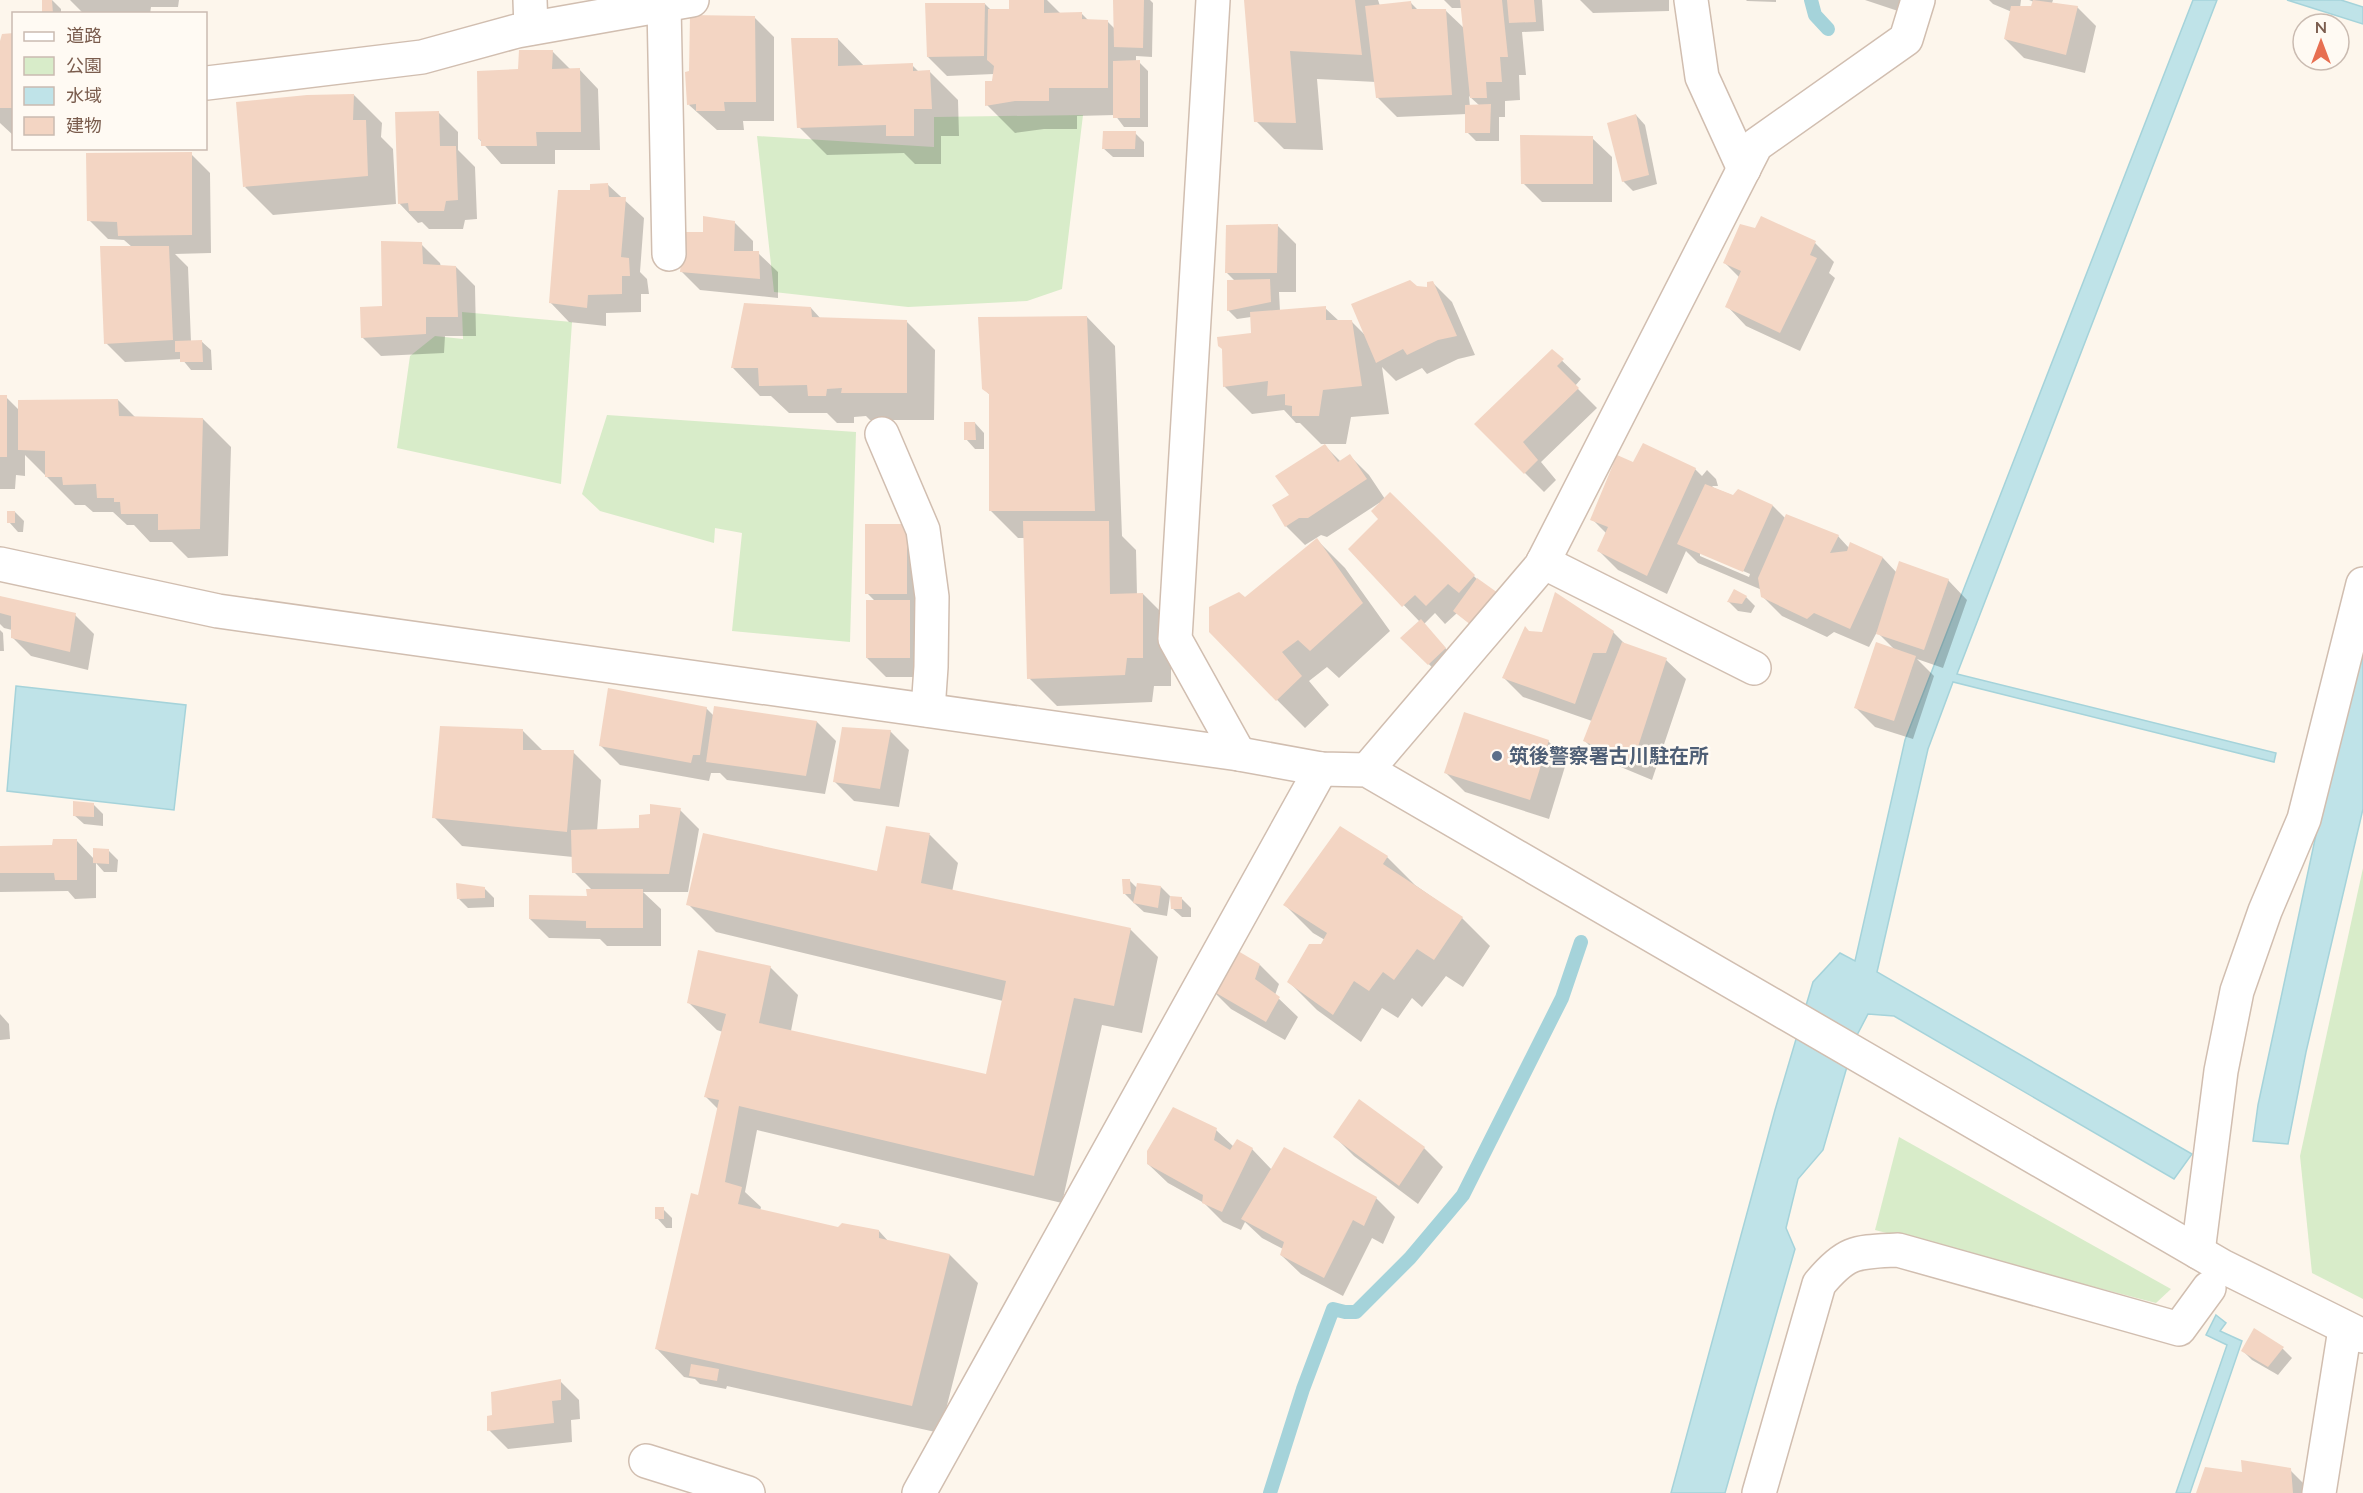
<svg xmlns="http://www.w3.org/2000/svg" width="2363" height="1493" font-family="Lato,'Noto Sans JP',sans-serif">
<rect width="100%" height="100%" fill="#fdf6ec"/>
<g fill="#d8ecc9">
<polygon points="1083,115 1062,289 1027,301 908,307 774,292 757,136 934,147 934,117"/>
<polygon points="462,312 572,322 561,484 397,448 410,356 435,336 463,339"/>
<polygon points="607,415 856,432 850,642 732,631 742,533 715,528 714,543 600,511 582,494"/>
<polygon points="2363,868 2363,1299 2312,1273 2300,1156"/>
<polygon points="1899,1137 2171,1289 2156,1303 1875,1230"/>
</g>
<g fill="#bfe3e8" stroke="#a5d3da" stroke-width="1.5">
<polygon points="2193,0 2217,0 1957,674 2276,753 2274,762 1953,682 1928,749 1877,972 2192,1154 2174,1179 1894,1016 1868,1014 1855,1039 1823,1150 1798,1179 1786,1228 1795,1249 1725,1493 1671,1493 1775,1110 1813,982 1840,953 1855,961 1905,740"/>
<polygon points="2287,0 2341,0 2363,7 2363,24"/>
<polygon points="2363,647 2363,809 2306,1052 2288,1144 2253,1141 2258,1105 2320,816"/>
<polygon points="16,686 186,705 174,810 7,791"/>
<polygon points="2216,1315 2226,1323 2220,1331 2242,1341 2190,1493 2176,1493 2227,1345 2206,1335"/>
</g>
<g fill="#0003" fill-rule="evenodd">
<polygon points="43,0 52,0 61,9 61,14 43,14"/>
<polygon points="70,0 179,0 178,7 151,7 150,14 83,13"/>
<polygon points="1010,0 1047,0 1061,14 1081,13 1089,21 1108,22 1115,29 1115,0 1150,0 1153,3 1152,57 1136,56 1136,62 1139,62 1148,71 1148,127 1124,127 1115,115 1077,116 1077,129 1044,129 1015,133 987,105 994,74 947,76 928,57 985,4 992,11 1011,10"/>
<path d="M1246,0H1378L1380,6L1411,3L1418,10H1445L1465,29L1463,8H1452L1444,0H1542L1544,31L1522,32L1526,75H1519L1520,100L1505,101V117H1499V141H1476L1467,132V114L1397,117L1378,98L1376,82L1317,79L1323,150L1284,149L1256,121ZM1469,96L1480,106L1470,107Z"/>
<polygon points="1580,0 1669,0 1669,11 1593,13"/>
<polygon points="1746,0 1776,0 1776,2 1747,1"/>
<polygon points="1865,0 1916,0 1910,15"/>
<polygon points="1989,0 2021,0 2020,8 2032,8 2034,2 2029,0 2053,0 2052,3 2077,7 2096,26 2085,73 2024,58 2005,39 2012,12 1993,4"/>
<polygon points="755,18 774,37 774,121 743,121 744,130 717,130 689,105"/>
<polygon points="14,34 14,136 0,123 0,43"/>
<polygon points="838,39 865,67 912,65 919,72 930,72 958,100 959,136 941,136 941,164 915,164 904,153 827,155 799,127"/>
<polygon points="552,51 571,70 579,69 598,89 600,150 555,150 555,164 501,164 479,139"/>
<polygon points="354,95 382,123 381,137 393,149 396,204 273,215 245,187"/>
<polygon points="439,113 458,132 458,150 475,167 477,219 465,220 463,229 429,229 422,222 418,223 399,203"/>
<polygon points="1636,115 1645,125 1657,184 1633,191 1623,181"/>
<polygon points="1135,133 1144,142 1144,157 1113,157 1103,148"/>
<polygon points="1592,138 1612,157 1612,202 1542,202 1523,183"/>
<polygon points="191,154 210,173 211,253 175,254 188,267 191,342 201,341 211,350 212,370 191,370 182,359 125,362 106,343 132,247 124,240 108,239 89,220"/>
<polygon points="607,184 644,218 640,272 647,279 649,294 641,294 641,312 606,313 606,326 569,322 550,302 591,191"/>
<polygon points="734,222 753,241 753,253 758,253 778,272 778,298 700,290 681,271 705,234"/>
<polygon points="1277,225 1296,244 1296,292 1279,292 1280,311 1325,308 1339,321 1351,321 1365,335 1416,288 1429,289 1433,283 1452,302 1475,355 1458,359 1427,374 1422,368 1396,381 1382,367 1389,414 1351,417 1346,444 1321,444 1300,423 1296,423 1284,410 1252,414 1224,386 1252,334 1251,317 1237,319 1228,310 1235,281 1227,273"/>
<polygon points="1815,243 1834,262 1829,273 1835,278 1800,351 1746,326 1727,306 1740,278 1725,263"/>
<polygon points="421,244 440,263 441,267 456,267 475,286 476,336 445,336 444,353 381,356 362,337 383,308"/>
<polygon points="811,308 821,319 907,322 935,350 934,420 870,420 866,416 854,417 854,423 837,423 827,413 789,413 771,396 760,396 733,368"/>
<polygon points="1087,317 1115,346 1122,536 1136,550 1137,595 1143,594 1171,622 1171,686 1154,686 1152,702 1057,706 1029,678 1025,538 1018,538 990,510 990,395 983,388"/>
<polygon points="1552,351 1581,379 1575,386 1597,408 1541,462 1556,480 1544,492 1476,424"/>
<polygon points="0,397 6,397 19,410 118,400 135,417 203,419 231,447 228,556 188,558 172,542 150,542 134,525 127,525 113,512 93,512 85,505 75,505 25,455 25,476 16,475 15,489 0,489"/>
<polygon points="975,423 984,433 984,449 975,449 966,439"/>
<polygon points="1325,446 1341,462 1350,456 1369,475 1385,499 1390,495 1480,582 1481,633 1457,613 1445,624 1435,613 1424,624 1454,658 1438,673 1402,638 1420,622 1350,549 1380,519 1379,503 1327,537 1321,535 1305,545 1286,526 1291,495"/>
<path d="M1634,464L1695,469L1702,476L1707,470L1716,479L1718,486H1712L1714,488L1734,496L1773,506L1786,519L1838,536L1849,548L1851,544L1883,558L1897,573L1948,580L1967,600L1943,668L1917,659L1934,676L1913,739L1875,727L1856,708L1895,650L1877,632L1869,647L1834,632L1827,637L1782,616L1763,597L1762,590L1698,563L1686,551L1667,594L1618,570L1599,551L1607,534L1592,519ZM1700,552L1750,574L1749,577L1700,556Z"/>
<polygon points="15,512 24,521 23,532 18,532 9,522"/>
<polygon points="907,526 928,677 886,677 867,658 876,602 867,593"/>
<polygon points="1317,540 1345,568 1390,631 1339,678 1327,667 1309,681 1329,705 1305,728 1210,632"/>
<polygon points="0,597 75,615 94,634 88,670 31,656 12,637 12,630 4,628 0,624"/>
<polygon points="1746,597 1755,606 1751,613 1738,611 1729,602"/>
<polygon points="0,630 3,633 4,651 0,651"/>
<polygon points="1530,632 1613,632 1625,644 1666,660 1686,679 1652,780 1604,760 1585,741 1592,721 1523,697 1504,678"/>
<polygon points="706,708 714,716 817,722 836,741 825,794 727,780 720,773 711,773 709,781 620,765 601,746"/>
<polygon points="522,730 544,752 573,752 601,780 597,831 640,829 680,810 699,829 688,892 643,892 661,909 661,946 607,946 600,939 549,938 530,919 589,898 593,891 574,872 573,857 462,846 434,817"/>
<polygon points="890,731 909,750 899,807 854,801 835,782"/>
<polygon points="1548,741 1567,760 1549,819 1465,792 1446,773"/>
<polygon points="93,804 103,814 103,826 84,824 74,815"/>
<polygon points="887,827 930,835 958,863 952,892 1130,929 1158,957 1142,1033 1102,1025 1062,1203 757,1130 745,1192 761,1207 760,1211 839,1229 879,1231 889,1242 950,1255 978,1283 940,1433 727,1386 726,1389 700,1384 695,1379 684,1377 656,1348 703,1197 719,1110 706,1097 723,1032 717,1030 688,1002 770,967 798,995 791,1031 987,1076 1003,1001 716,932 688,904 878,873"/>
<polygon points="77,841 94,859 109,851 118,860 117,872 104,872 96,863 96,898 75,899 68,891 0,892 0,848 53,846"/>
<polygon points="1387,857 1415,885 1462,918 1490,946 1463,987 1446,976 1422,1007 1412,998 1398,1018 1382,1008 1361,1042 1317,1010 1289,982 1325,940 1313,933 1285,905"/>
<polygon points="1129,880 1138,889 1161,887 1170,896 1167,916 1144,912 1134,903 1124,893"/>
<polygon points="485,889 494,898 494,907 468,908 459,899"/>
<polygon points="1182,899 1191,908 1191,917 1182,917 1172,908"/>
<polygon points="1260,965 1279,984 1275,995 1298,1017 1285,1040 1231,1009 1212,990"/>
<polygon points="0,1014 9,1024 10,1039 0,1040"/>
<polygon points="1216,1130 1234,1147 1252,1149 1272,1170 1376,1198 1395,1217 1383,1244 1372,1238 1343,1296 1301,1274 1281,1255 1283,1249 1262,1238 1245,1222 1241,1230 1223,1222 1204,1203 1168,1183 1148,1164"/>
<polygon points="1335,1137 1424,1148 1443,1167 1418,1204 1354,1156"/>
<polygon points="663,1209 672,1218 672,1228 666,1228 657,1218"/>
<polygon points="2254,1330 2283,1349 2292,1358 2278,1375 2252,1360 2243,1351"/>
<polygon points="560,1381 579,1400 580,1419 571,1420 572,1442 508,1449 489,1430"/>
<polygon points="2290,1470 2313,1493 2198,1493 2244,1474"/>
</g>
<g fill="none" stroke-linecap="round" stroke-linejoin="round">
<g stroke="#a5d3da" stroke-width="14">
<polyline points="1811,0 1815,15 1828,29"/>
<polyline points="1270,1493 1303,1389 1333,1309 1345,1312 1356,1312 1410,1258 1463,1195 1562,998 1581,942"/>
</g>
</g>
<g fill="#f3d5c3">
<polygon points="42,0 52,0 53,14 42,14"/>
<polygon points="1009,0 1044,0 1044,13 1082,12 1082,19 1108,20 1108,88 1049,88 1049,101 1015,101 985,106 985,81 992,81 994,66 987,60 988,9 1009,9"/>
<polygon points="1113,0 1144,0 1143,48 1114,47"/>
<polygon points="1244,0 1355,0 1362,55 1290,51 1296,123 1254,122"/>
<polygon points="1460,0 1502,0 1508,57 1500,57 1502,82 1486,82 1487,98 1470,98"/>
<polygon points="1507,0 1534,0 1536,22 1509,23"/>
<polygon points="2033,0 2078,6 2066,55 2004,39 2011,6 2031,6"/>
<polygon points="1411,1 1412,9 1446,9 1452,95 1376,98 1365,6"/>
<polygon points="925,3 985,3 984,56 927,57"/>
<polygon points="690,15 755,16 756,102 724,102 725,111 696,111 696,104 687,105 685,72 689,71"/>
<polygon points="14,33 14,108 0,108 0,41 2,34"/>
<polygon points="791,38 838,38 838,66 913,63 913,71 930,70 932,109 914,109 914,136 886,136 886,125 797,128"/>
<polygon points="519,50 553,50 552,69 580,68 581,132 536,132 537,146 481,146 481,140 478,139 477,71 518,69"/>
<polygon points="1140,60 1140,118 1113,118 1113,61"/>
<polygon points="354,94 353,120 366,120 368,176 243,187 236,102 307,95"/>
<polygon points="1491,104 1490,133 1465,133 1465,105"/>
<polygon points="439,111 440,146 456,146 458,200 446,201 444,211 409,211 408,203 398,204 395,112"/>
<polygon points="1636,114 1649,175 1622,182 1607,123"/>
<polygon points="1103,131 1136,131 1135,149 1102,149"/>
<polygon points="1520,135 1593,136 1593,184 1521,184"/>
<polygon points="192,152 192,235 118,236 117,222 87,221 86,153"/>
<polygon points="608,183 609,197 626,197 621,257 629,258 630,276 622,276 622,294 588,295 587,308 549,303 558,190 590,190 590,184"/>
<polygon points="703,216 735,221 734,251 759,251 760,279 680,272 684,232 703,232"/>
<polygon points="1761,216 1816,241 1810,255 1817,258 1780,333 1725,307 1741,271 1723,263 1740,224 1755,228"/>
<polygon points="1278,224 1277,273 1225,273 1226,225"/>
<polygon points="381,241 422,242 423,264 456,266 458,317 426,317 426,334 361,338 360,307 382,306"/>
<polygon points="100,246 169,246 173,340 104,344"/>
<polygon points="1270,279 1271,302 1227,311 1227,280"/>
<polygon points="1410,280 1417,286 1427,287 1427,282 1433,281 1457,336 1438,340 1407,355 1403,349 1376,363 1351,304"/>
<polygon points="744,303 811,307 812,317 907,320 907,393 841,393 842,388 827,389 826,396 808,396 807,385 759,386 758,368 731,368"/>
<polygon points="1326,306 1326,320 1352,320 1362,386 1323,390 1319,416 1292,416 1292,406 1285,405 1285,394 1267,396 1268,381 1223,387 1222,349 1218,346 1217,337 1251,333 1250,312"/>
<polygon points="1087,316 1095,511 989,511 989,394 982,389 978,317"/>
<polygon points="202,340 203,362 180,362 180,352 175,352 175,341"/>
<polygon points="1552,349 1564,359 1557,366 1579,388 1523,442 1538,460 1524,474 1474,424"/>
<rect x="0" y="395" width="7" height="62"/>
<polygon points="118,399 119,416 203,418 200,529 158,530 158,514 121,514 120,502 114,502 114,498 97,498 96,484 63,485 62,477 45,477 45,451 18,450 18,400"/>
<polygon points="964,422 975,422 976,440 964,440"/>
<polygon points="1643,443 1696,468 1647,576 1597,551 1608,527 1590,520 1617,455 1633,462"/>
<polygon points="1325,444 1338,462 1350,454 1367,479 1308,518 1299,518 1285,527 1272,505 1289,495 1275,476"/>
<polygon points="1705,484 1733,495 1738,489 1773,505 1743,572 1677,544"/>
<polygon points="1390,492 1475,575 1459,593 1448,584 1426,606 1415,595 1402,607 1348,549 1378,519 1371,511"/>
<rect x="7" y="511" width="8" height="12"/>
<polygon points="1786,514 1839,535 1830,553 1847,551 1850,542 1883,557 1850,629 1814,613 1807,619 1761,597 1758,578"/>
<polygon points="1023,521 1109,521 1110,594 1143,593 1143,658 1127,658 1125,675 1027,679"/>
<rect x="865" y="524" width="42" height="70"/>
<polygon points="1317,538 1363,603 1310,651 1298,640 1282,652 1302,676 1276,701 1209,632 1209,607 1239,592 1245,597"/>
<polygon points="1899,561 1949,579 1924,650 1876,634"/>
<polygon points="1477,578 1498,593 1471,625 1453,611"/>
<polygon points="1734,589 1747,596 1742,604 1727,602"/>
<polygon points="1555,592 1614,631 1606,653 1593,653 1575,704 1502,678 1525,626 1529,631 1542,632"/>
<polygon points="0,596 76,613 70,652 11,638 11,616 0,613"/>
<rect x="866" y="600" width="44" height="58"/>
<polygon points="1421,619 1446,648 1428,665 1400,638"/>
<polygon points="1622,642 1667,658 1633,762 1583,741"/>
<polygon points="1876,642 1916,656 1894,721 1854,708"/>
<polygon points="608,688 707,707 700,755 693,755 691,763 599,746"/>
<polygon points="714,706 817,721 806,776 706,762"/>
<polygon points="1464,712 1549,740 1530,800 1444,773"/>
<polygon points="440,726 523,729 523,750 574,750 567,832 432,818"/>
<polygon points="842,727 891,730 880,789 833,782"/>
<polygon points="73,801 94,803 94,817 73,816"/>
<polygon points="650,804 681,808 669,874 572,873 571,830 639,828 639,815 650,814"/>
<polygon points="886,826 930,833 921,883 1131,928 1114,1006 1074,998 1034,1176 739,1106 725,1182 742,1187 738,1204 838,1227 842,1223 879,1230 879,1238 950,1254 912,1406 655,1349 691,1193 698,1195 719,1100 704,1097 726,1014 687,1003 698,950 771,966 759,1023 986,1074 1006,981 686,905 703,833 877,871"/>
<polygon points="1340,826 1388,856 1383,864 1463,917 1434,960 1417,949 1394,980 1383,972 1369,991 1354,981 1333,1015 1287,982 1309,944 1321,944 1327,933 1283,905"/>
<polygon points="53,839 77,839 77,880 55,880 54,873 0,873 0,846 52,845"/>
<polygon points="93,848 109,849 109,864 93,863"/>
<polygon points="1122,879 1130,879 1131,894 1123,894"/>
<polygon points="456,883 485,887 485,898 457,899"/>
<polygon points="1137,883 1161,886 1158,908 1133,903"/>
<polygon points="586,889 643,889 643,928 586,928 586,921 529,919 529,895 587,896"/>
<polygon points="1170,896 1182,897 1182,909 1171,909"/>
<polygon points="1233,948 1260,964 1255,979 1280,997 1266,1022 1211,990"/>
<polygon points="1359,1099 1425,1147 1399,1186 1333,1137"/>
<polygon points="1173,1107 1217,1128 1214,1140 1230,1150 1237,1139 1253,1148 1222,1212 1202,1203 1203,1195 1147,1164 1147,1151"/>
<polygon points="1284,1147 1377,1197 1364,1226 1353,1220 1324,1278 1280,1255 1284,1242 1241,1219"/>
<rect x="655" y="1207" width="9" height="12"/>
<polygon points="2254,1328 2284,1347 2268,1367 2241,1351"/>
<polygon points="691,1364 719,1369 717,1381 689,1376"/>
<polygon points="561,1379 561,1400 552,1401 554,1423 487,1431 487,1416 492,1415 491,1392"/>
<polygon points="2241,1460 2291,1468 2293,1493 2196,1493 2205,1467 2242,1472"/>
</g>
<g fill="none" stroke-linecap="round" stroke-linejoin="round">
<defs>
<g id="minor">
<polyline points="530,0 531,28"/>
<polyline points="1213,0 1175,639 1239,754"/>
<polyline points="1691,0 1702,77 1744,169"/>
<polyline points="664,5 669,254"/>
<polyline points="207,83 422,57 517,31 692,0"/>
<polyline points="882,434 923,530 932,597 931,667 928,710"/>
<polyline points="1543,562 1754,668"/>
<polyline points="1367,770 1541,566 1756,145 1906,39 1918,0"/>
<polyline points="2198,1252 2221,1071 2237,991 2265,911 2304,819 2363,584"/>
<polyline points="646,1461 748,1493"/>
<polyline points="919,1493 1321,769"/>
<path d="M1759,1493L1819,1284C1847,1250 1857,1252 1898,1250L2179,1329L2209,1288"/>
<polyline points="2319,1493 2345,1329"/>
</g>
<polyline id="tertiary" points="0,564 218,611 1239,754 1321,769 1367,770 2222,1266 2363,1336"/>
</defs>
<use href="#minor" stroke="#d1beb0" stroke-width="36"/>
<use href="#tertiary" stroke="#d1beb0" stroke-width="36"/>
<use href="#minor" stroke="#fff" stroke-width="33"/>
<use href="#tertiary" stroke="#fff" stroke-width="33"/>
</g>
<circle fill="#5c6f8a" stroke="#fffaf3" stroke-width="2" cx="1497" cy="756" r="6"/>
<g text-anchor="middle" stroke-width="5" stroke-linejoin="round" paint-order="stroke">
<g font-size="20" font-weight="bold" fill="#4e5e75" stroke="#fffaf3" text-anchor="start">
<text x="1509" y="763">筑後警察署古川駐在所</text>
</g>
</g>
<rect x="12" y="12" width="195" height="138" fill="#fffaf3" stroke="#cabbb1" stroke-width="1.5"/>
<rect x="24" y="32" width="30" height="9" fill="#ffffff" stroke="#cabbb1" stroke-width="1.5"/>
<text x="66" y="42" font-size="18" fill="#7a5c4d">道路</text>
<rect x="24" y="57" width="30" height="18" fill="#d8ecc9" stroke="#cabbb1" stroke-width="1.5"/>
<text x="66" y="72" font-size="18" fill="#7a5c4d">公園</text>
<rect x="24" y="87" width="30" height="18" fill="#bfe3e8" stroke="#cabbb1" stroke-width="1.5"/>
<text x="66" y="102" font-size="18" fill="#7a5c4d">水域</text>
<rect x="24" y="117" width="30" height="18" fill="#f3d5c3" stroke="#cabbb1" stroke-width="1.5"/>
<text x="66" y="132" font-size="18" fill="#7a5c4d">建物</text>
<g transform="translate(2321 42)"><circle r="28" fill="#fffaf3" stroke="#cabbb1" stroke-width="1.5"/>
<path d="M0-4.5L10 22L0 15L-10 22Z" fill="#e76f51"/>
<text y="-9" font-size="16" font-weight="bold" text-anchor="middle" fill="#7a5c4d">N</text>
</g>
</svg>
